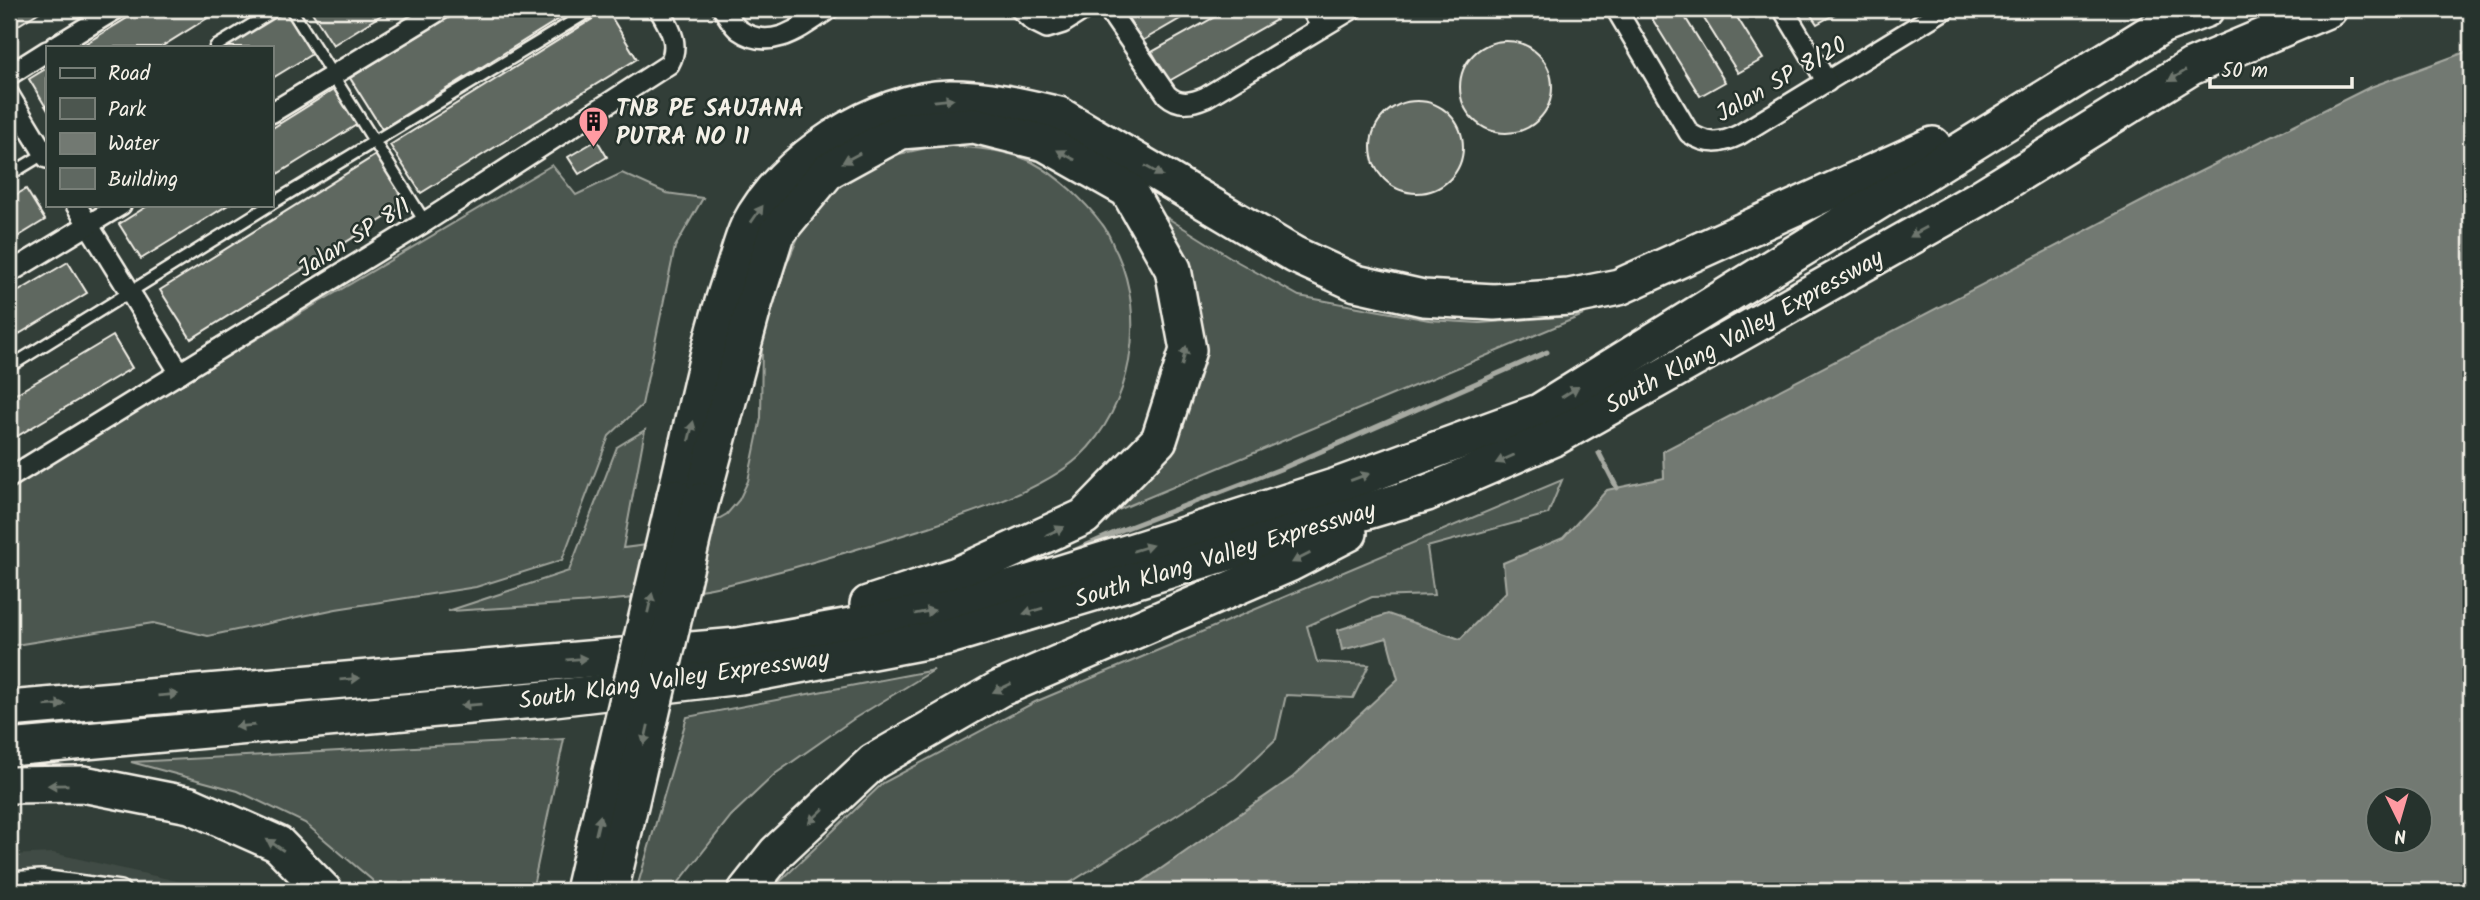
<svg xmlns="http://www.w3.org/2000/svg" width="2480" height="900" font-family="Kalam,sans-serif">
<rect width="100%" height="100%" fill="#323e38"/>
<filter id="ink" filterUnits="userSpaceOnUse"><feTurbulence type="fractalNoise" baseFrequency=".0143" numOctaves="2"/><feDisplacementMap in="SourceGraphic" scale="14" xChannelSelector="R" yChannelSelector="G"/><feConvolveMatrix kernelMatrix="1 2 1 2 8 2 1 2 1" color-interpolation-filters="sRGB"/></filter>
<g filter="url(#ink)">
<polygon fill="#404b44" points="53,853 221,891 9,891 9,855"/>
<g fill="#4c564f" stroke="#a0a49c" stroke-width="2">
<path d="M940,145C970,148 1004,148 1032,162C1058,176 1084,200 1102,224C1109,232 1112,244 1117,253C1147,318 1132,407 1079,457C1044,489 974,512 929,527C884,541 838,555 792,568C764,575 735,584 706,589C621,602 534,606 448,611L569,571L617,447L645,430L623,548L702,538L708,525L727,514L739,500L748,481L761,418L762,343L785,268L805,221L832,190L860,170L899,154Z"/>
<polygon points="552,165 576,195 622,173 666,193 703,198 675,247 642,405 609,436 562,560 476,587 336,609 208,636 153,623 9,646 9,485"/>
<polygon points="1158,212 1238,262 1299,296 1429,320 1480,323 1583,315 1104,516 1197,351"/>
<polygon points="1562,480 1548,514 1427,547 1434,595 1372,597 1307,626 1317,662 1369,665 1353,698 1286,695 1276,739 1235,778 1057,891 770,891 883,783 1035,702"/>
<polygon points="934,670 855,718 775,774 731,816 672,891 636,891 687,717"/>
<polygon points="564,739 532,891 379,891 372,880 305,823 238,791 131,762"/>
</g>
<path fill="#727972" stroke="#a6a9a1" stroke-width="2" fill-rule="evenodd" d="M2471,50V891H1129L1293,777L1398,679L1387,638L1342,650L1338,630L1388,614L1460,639L1506,592L1503,563L1563,538L1607,490L1664,478L1663,451L2181,181L2368,88ZM2378,799H2420V841H2378Z"/>
<g fill="none" stroke-linecap="round" stroke-linejoin="round">
<g stroke="#a6a9a1" stroke-width="5">
<polyline points="1599,453 1617,488"/>
<polyline points="1071,552 1119,531 1283,468 1547,352"/>
</g>
</g>
<g fill="#5f6861" stroke="#f4f1e8" stroke-width="2">
<polygon points="9,9 44,9 9,31"/>
<polygon points="142,9 222,9 161,47 80,47"/>
<polygon points="284,9 312,54 271,79 271,47 223,47"/>
<polygon points="310,9 391,9 333,45"/>
<polygon points="462,9 575,9 382,129 350,78"/>
<polygon points="1141,9 1197,9 1142,41 1127,16"/>
<polygon points="1229,9 1270,9 1276,20 1169,81 1152,52"/>
<polygon points="1646,9 1680,9 1725,82 1700,96"/>
<polygon points="1698,9 1732,9 1763,59 1738,73"/>
<polygon points="1807,9 1841,9 1842,10 1817,24"/>
<polygon points="607,10 637,59 421,193 390,145"/>
<circle cx="1506" cy="87" r="46"/>
<polygon points="47,68 47,109 29,79"/>
<polygon points="335,89 358,124 271,178 271,129"/>
<circle cx="1417" cy="147" r="46"/>
<polygon points="597,140 607,157 579,174 568,157"/>
<polygon points="376,155 407,204 191,339 160,290"/>
<polygon points="26,189 45,220 9,242 9,199"/>
<polygon points="149,205 228,205 141,259 119,224"/>
<polygon points="68,262 87,293 9,340 9,297"/>
<polygon points="113,336 132,368 9,441 9,398"/>
</g>
<g fill="none" stroke-linecap="round" stroke-linejoin="round">
<defs>
<g id="service">
<polyline points="291,9 425,222"/>
<polyline points="215,47 277,9"/>
<polyline points="9,175 47,152"/>
<polyline points="271,204 593,9"/>
<polyline points="9,367 270,205"/>
</g>
<g id="minor">
<path d="M723,9C728,16 733,26 739,30C771,53 803,26 829,9"/>
<polyline points="1020,9 1033,21 1047,28 1063,23 1085,9"/>
<path d="M1108,9L1167,95C1179,106 1192,103 1206,97L1352,9"/>
<polyline points="1311,9 1322,27"/>
<path d="M1616,9L1689,133C1707,145 1721,144 1739,135L1945,9"/>
<polyline points="1783,9 1827,82"/>
<polyline points="54,47 116,9"/>
<polyline points="9,75 47,51"/>
<polyline points="9,95 47,158"/>
<polyline points="271,113 442,9"/>
<polyline points="76,205 180,373"/>
<polyline points="9,273 121,205"/>
<path d="M9,478L425,222L669,64C681,43 669,27 659,9"/>
<polyline points="9,882 41,880 120,891"/>
</g>
<g id="motorway">
<path d="M675,497C693,424 707,348 731,277C737,261 741,242 748,227C782,160 875,99 950,98C987,98 1023,106 1059,115L1295,255L1356,283L1423,298L1494,302L1569,297L1619,287L1933,145"/>
<polyline points="701,501 755,301 776,234 828,171 901,131 974,125 1045,143 1128,190 1173,269 1188,350 1159,440 1084,517 957,575 868,604"/>
<polyline points="9,709 738,646 941,610 1143,548 1337,486 1539,412 2163,25 2206,9"/>
<polyline points="9,748 546,699 740,676 946,637 1427,493 1554,438 1978,199 2191,67 2329,9"/>
<polyline points="9,785 83,784 190,805 278,844 324,891"/>
<polyline points="746,891 777,852 873,762 999,689 1289,564 1349,533"/>
</g>
</defs>
<use href="#service" stroke="#f4f1e8" stroke-width="15"/>
<use href="#minor" stroke="#f4f1e8" stroke-width="24"/>
<use href="#motorway" stroke="#f4f1e8" stroke-width="40"/>
<use href="#service" stroke="#26332d" stroke-width="10"/>
<use href="#minor" stroke="#26332d" stroke-width="19"/>
<use href="#motorway" stroke="#26332d" stroke-width="35"/>
<defs>
<g id="motorway-bridge">
<polyline points="583,891 675,497"/>
<polyline points="610,891 701,501"/>
</g>
</defs>
<use href="#motorway-bridge" stroke="#f4f1e8" stroke-width="40" stroke-linecap="butt"/>
<use href="#motorway-bridge" stroke="#26332d" stroke-width="35"/>
</g>
<defs><path id="oneway-solid" d="M-6-.8H1V-3.2L6.5 0L1 3.2V.8H-6Z" transform="scale(1.75)"/></defs>
<g fill="#6e766e">
<use href="#oneway-solid" transform="translate(2177 76) rotate(148)"/>
<use href="#oneway-solid" transform="translate(944 100) rotate(-6)"/>
<use href="#oneway-solid" transform="translate(1066 155) rotate(-151)"/>
<use href="#oneway-solid" transform="translate(851 158) rotate(151)"/>
<use href="#oneway-solid" transform="translate(1154 171) rotate(30)"/>
<use href="#oneway-solid" transform="translate(757 214) rotate(-55)"/>
<use href="#oneway-solid" transform="translate(1918 232) rotate(151)"/>
<use href="#oneway-solid" transform="translate(1184 356) rotate(-78)"/>
<use href="#oneway-solid" transform="translate(1570 392) rotate(-32)"/>
<use href="#oneway-solid" transform="translate(691 431) rotate(-76)"/>
<use href="#oneway-solid" transform="translate(1505 459) rotate(156)"/>
<use href="#oneway-solid" transform="translate(1360 477) rotate(-20)"/>
<use href="#oneway-solid" transform="translate(1055 531) rotate(-25)"/>
<use href="#oneway-solid" transform="translate(1143 548) rotate(-17)"/>
<use href="#oneway-solid" transform="translate(1301 558) rotate(153)"/>
<use href="#oneway-solid" transform="translate(650 603) rotate(-77)"/>
<use href="#oneway-solid" transform="translate(1033 611) rotate(164)"/>
<use href="#oneway-solid" transform="translate(925 612) rotate(-10)"/>
<use href="#oneway-solid" transform="translate(577 659) rotate(-5)"/>
<use href="#oneway-solid" transform="translate(350 679) rotate(-5)"/>
<use href="#oneway-solid" transform="translate(1002 688) rotate(155)"/>
<use href="#oneway-solid" transform="translate(168 695) rotate(-5)"/>
<use href="#oneway-solid" transform="translate(55 705) rotate(-5)"/>
<use href="#oneway-solid" transform="translate(471 705) rotate(175)"/>
<use href="#oneway-solid" transform="translate(245 726) rotate(175)"/>
<use href="#oneway-solid" transform="translate(646 735) rotate(103)"/>
<use href="#oneway-solid" transform="translate(58 785) rotate(179)"/>
<use href="#oneway-solid" transform="translate(816 816) rotate(137)"/>
<use href="#oneway-solid" transform="translate(598 825) rotate(-77)"/>
<use href="#oneway-solid" transform="translate(275 845) rotate(-147)"/>
</g>
</g>
<defs>
<symbol id="building-pin" viewBox="-11 -11 22 30"><path d="M0 17L-7.5 6A9.5 9.5 0 1 1 7.5 6Z" fill="#ff9aa2" stroke="#26332d"/><path d="M-4-6H4V6H1V3H-1V6H-4ZM-2.5-4.3h1.7v1.8h-1.7ZM.8-4.3h1.7v1.8H.8ZM-2.5-1h1.7V.8h-1.7ZM.8-1h1.7V.8H.8Z" fill="#111"/></symbol>
</defs>
<g fill-rule="evenodd">
<use href="#building-pin" x="576" y="104" width="35" height="47"/>
</g>
<g text-anchor="middle" stroke-width="5" stroke-linejoin="round" paint-order="stroke">
<g font-size="24" fill="#f4f1e8" stroke="#26332d">
<text transform="translate(1781 79) rotate(-30)" y="8">Jalan SP 8/20</text>
<text transform="translate(354 237) rotate(-32)" y="8">Jalan SP 8/1</text>
<text transform="translate(1744 331) rotate(-29)" y="8">South Klang Valley Expressway</text>
<text transform="translate(1225 554) rotate(-17)" y="8">South Klang Valley Expressway</text>
<text transform="translate(674 679) rotate(-8)" y="8">South Klang Valley Expressway</text>
</g>
<g font-size="24" font-weight="bold" fill="#f4f1e8" stroke="#26332d" text-anchor="start">
<text x="616" y="116">TNB PE SAUJANA<tspan x="616" dy="28">PUTRA NO 11</tspan></text>
</g>
</g>
<rect width="2480" height="900" fill="none" stroke="#26332d" stroke-width="35"/>
<rect x="18" y="18" width="2445" height="865" fill="none" stroke="#f4f1e8" stroke-width="2.5" filter="url(#ink)"/>
<rect x="46" y="46" width="228" height="161" fill="#26332d" stroke="#787f78" stroke-width="2"/>
<rect x="60" y="68" width="35" height="10" fill="#26332d" stroke="#787f78" stroke-width="2"/>
<text x="108" y="80" font-size="21" fill="#f4f1e8">Road</text>
<rect x="60" y="98" width="35" height="21" fill="#4c564f" stroke="#787f78" stroke-width="2"/>
<text x="108" y="116" font-size="21" fill="#f4f1e8">Park</text>
<rect x="60" y="133" width="35" height="21" fill="#727972" stroke="#787f78" stroke-width="2"/>
<text x="108" y="150" font-size="21" fill="#f4f1e8">Water</text>
<rect x="60" y="168" width="35" height="21" fill="#5f6861" stroke="#787f78" stroke-width="2"/>
<text x="108" y="186" font-size="21" fill="#f4f1e8">Building</text>
<g transform="translate(2399 820) rotate(175)"><circle r="33" fill="#26332d" stroke="#787f78" stroke-width="2"/>
<path d="M0-5L12 26L0 18L-12 26Z" fill="#ff9aa2"/>
<text y="-10" font-size="19" font-weight="bold" text-anchor="middle" fill="#f4f1e8">N</text>
</g>
<path d="M2210 77v10h142v-10" fill="none" stroke="#f4f1e8" stroke-width="3.5"/>
<text x="2221" y="77" font-size="21" fill="#f4f1e8" stroke="#26332d" stroke-width="5" paint-order="stroke">50 m</text>
</svg>
